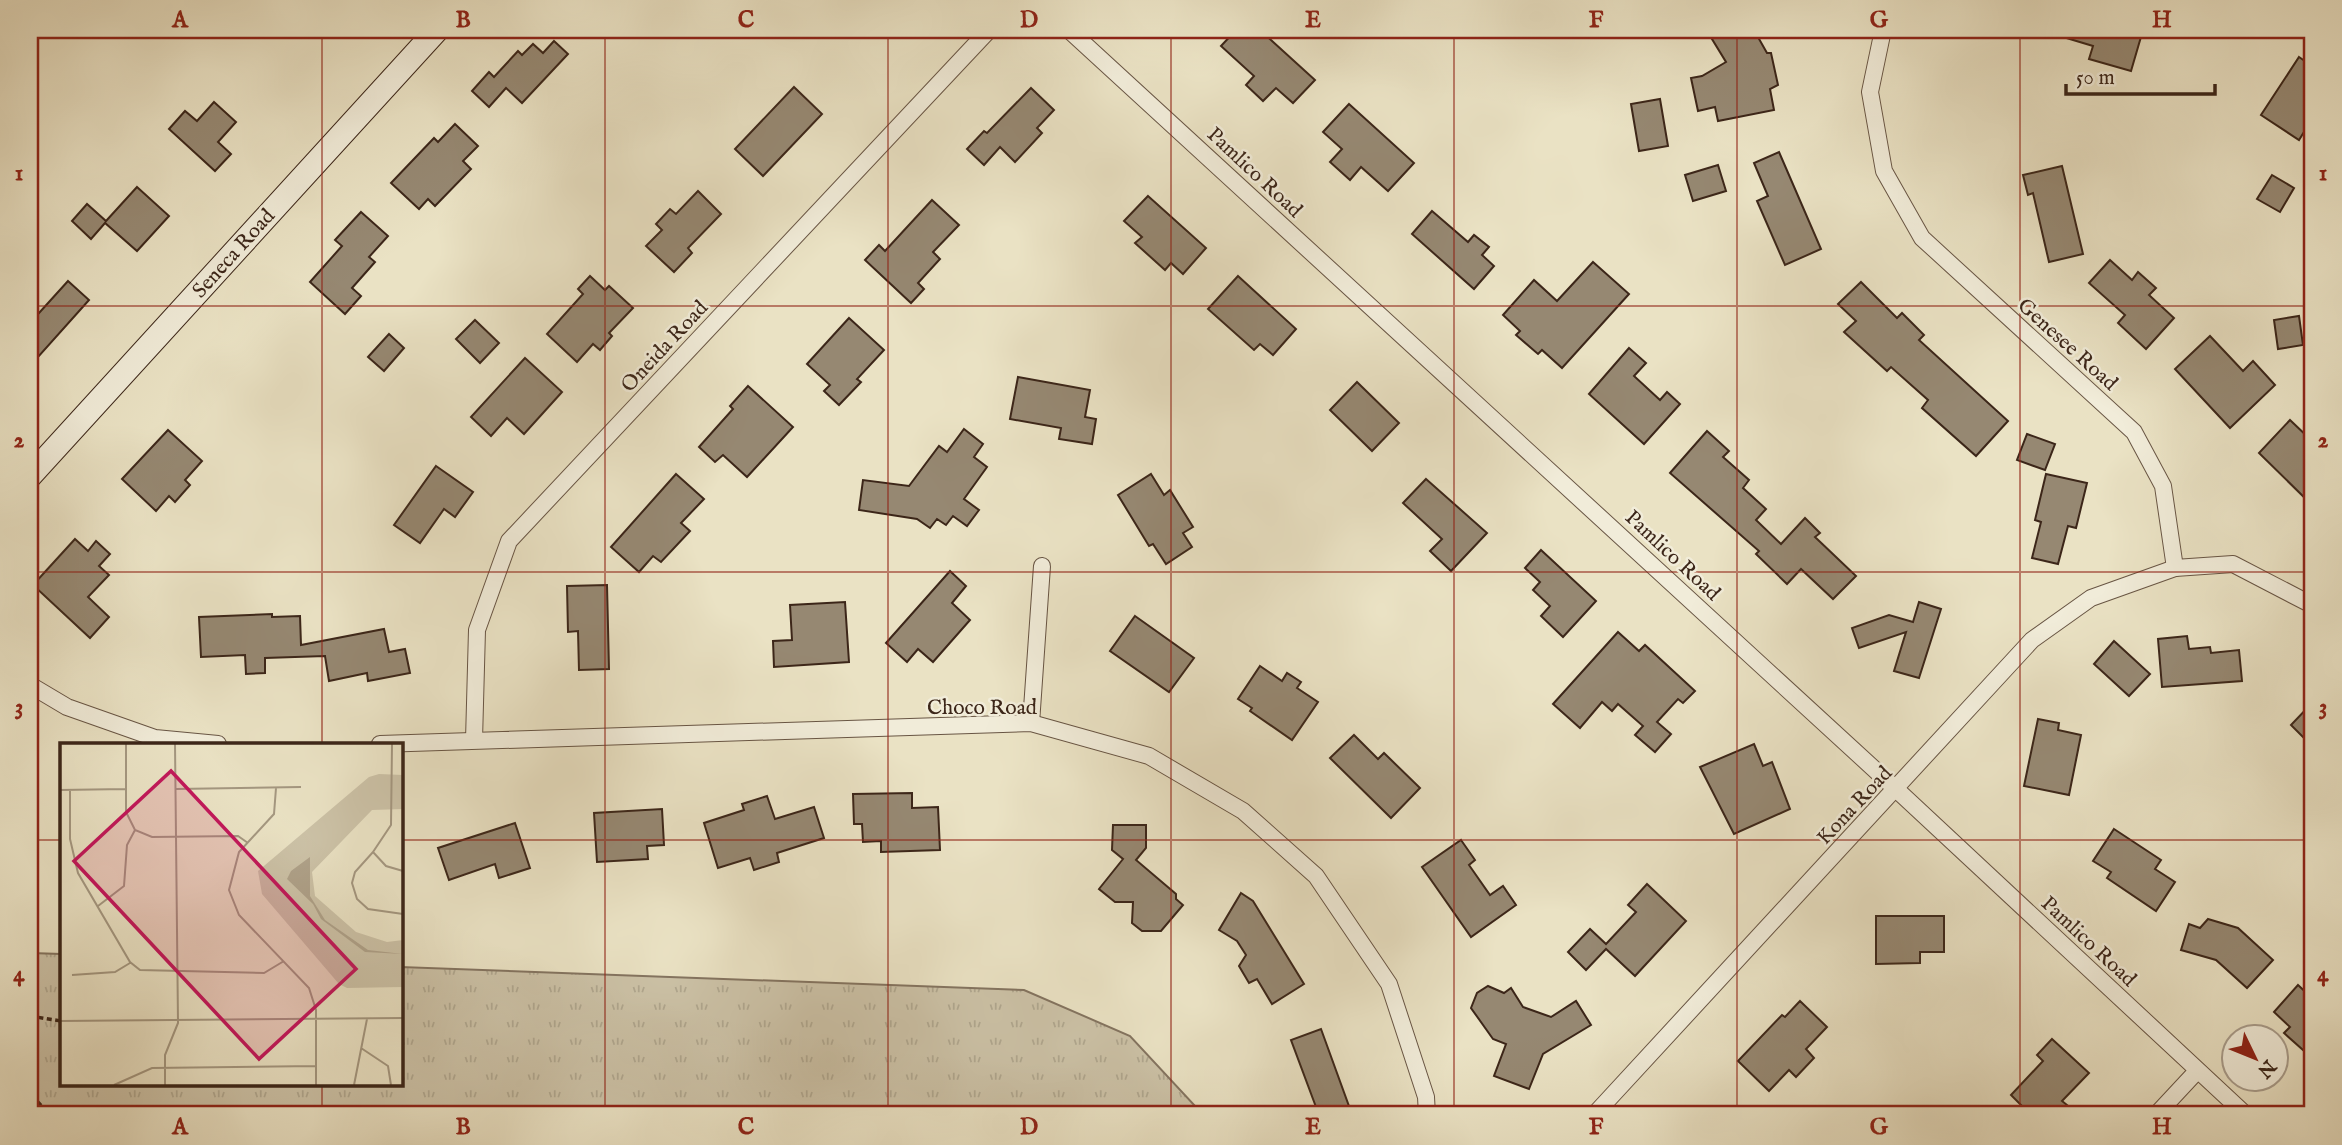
<svg xmlns="http://www.w3.org/2000/svg" width="2342" height="1145" font-family="'IM FELL English',serif">
<defs>
<pattern id="grass-tufts" width="24" height="20" patternUnits="userSpaceOnUse" patternTransform="scale(1.75)"><rect width="24" height="20" fill="#ccc2a7"/><path d="M3 7l-1-3M5 7V3M7 7l1-3M15 17l-1-3M17 17v-4M19 17l1-3" fill="none" stroke="#b0a78f"/></pattern>
</defs>
<rect width="100%" height="100%" fill="#eae2c4"/>
<filter id="stains"><feTurbulence type="fractalNoise" baseFrequency=".00286" numOctaves="4"/><feColorMatrix values="0 0 0 0 .2 0 0 0 0 .09 0 0 0 0 .02 0 0 0 .5 -.17"/></filter>
<radialGradient id="worn" r=".72"><stop offset=".6" stop-color="#630" stop-opacity="0"/><stop offset="1" stop-color="#630" stop-opacity=".3"/></radialGradient>
<polygon fill="url(#grass-tufts)" stroke="#847460" stroke-width="2" points="30,953 61,954 61,1084 401,1084 401,967 1024,990 1130,1036 1196,1107 1199,1115 30,1115"/>
<g fill="#968872" stroke="#3c2619" stroke-width="2">
<polygon points="1236,30 1260,30 1315,80 1293,103 1276,88 1263,101 1246,85 1254,76 1221,46"/>
<polygon points="1728,30 1754,30 1767,53 1771,53 1778,85 1770,89 1774,110 1718,121 1715,107 1698,111 1691,78 1702,76 1726,62 1712,39"/>
<polygon points="2053,30 2143,30 2131,71 2089,59 2093,46 2053,34"/>
<polygon points="554,41 568,54 522,103 506,88 489,107 472,91 489,72 494,77 518,51 522,55 533,44 543,53"/>
<polygon points="2299,57 2312,66 2312,119 2299,140 2261,115"/>
<polygon points="794,87 822,114 763,176 735,149"/>
<polygon points="1031,88 1054,110 1037,128 1042,133 1015,162 1000,147 984,165 967,149 984,131 987,133"/>
<polygon points="1660,99 1668,146 1639,151 1631,104"/>
<polygon points="214,102 236,122 218,142 231,154 215,171 169,129 185,111 197,121"/>
<polygon points="1349,104 1414,163 1388,191 1361,167 1350,180 1330,162 1342,149 1323,132"/>
<polygon points="455,124 478,146 463,161 471,169 435,206 428,199 419,209 391,183 434,138 438,142"/>
<polygon points="1779,152 1821,249 1785,265 1757,201 1768,196 1754,163"/>
<polygon points="1718,165 1726,191 1693,201 1685,175"/>
<polygon points="2062,166 2083,254 2049,262 2033,193 2028,195 2023,175"/>
<polygon points="2272,175 2294,188 2280,212 2257,199"/>
<polygon points="137,187 169,216 137,251 105,223 91,239 72,221 87,204 106,221"/>
<polygon points="698,191 721,214 688,248 692,253 674,272 646,246 662,230 656,224 670,209 676,214"/>
<polygon points="1148,196 1206,248 1183,274 1171,263 1165,270 1135,243 1142,237 1124,221"/>
<polygon points="932,200 959,225 933,252 940,259 918,283 924,289 911,303 865,260 879,245 885,251"/>
<polygon points="1432,211 1468,242 1474,235 1489,247 1482,255 1494,266 1474,289 1412,234"/>
<polygon points="361,212 388,236 369,257 375,262 352,288 361,296 345,314 310,282 342,246 335,240"/>
<polygon points="2110,260 2132,280 2138,272 2156,288 2149,295 2174,318 2146,349 2118,323 2125,315 2089,283"/>
<polygon points="1593,262 1629,294 1562,368 1542,350 1538,354 1516,335 1520,331 1503,315 1534,280 1557,301"/>
<polygon points="590,276 605,290 609,286 633,308 609,333 612,336 600,350 593,344 577,362 547,334 583,294 578,289"/>
<polygon points="1238,276 1296,329 1273,355 1260,344 1254,350 1208,309"/>
<polygon points="68,281 89,300 30,366 30,305 39,313"/>
<polygon points="1861,282 1897,318 1902,313 1924,335 1919,340 2008,421 1976,456 1922,408 1928,400 1891,367 1887,371 1844,332 1856,321 1838,304"/>
<polygon points="2299,316 2303,345 2278,349 2274,320"/>
<polygon points="849,318 884,350 857,379 861,382 839,405 824,391 830,385 807,364"/>
<polygon points="475,320 499,343 480,363 456,339"/>
<polygon points="389,334 404,348 384,371 368,357"/>
<polygon points="2210,336 2243,371 2253,361 2275,385 2230,428 2175,369"/>
<polygon points="1629,348 1646,363 1634,376 1660,400 1667,392 1680,404 1644,444 1589,394"/>
<polygon points="525,358 562,392 524,434 507,418 491,436 471,417"/>
<polygon points="1018,377 1090,390 1085,417 1096,419 1092,444 1059,439 1061,428 1010,419"/>
<polygon points="1357,382 1399,423 1372,451 1330,410"/>
<polygon points="748,386 793,427 747,477 723,455 715,462 699,447 733,409 730,406"/>
<polygon points="2290,420 2312,441 2312,505 2259,453"/>
<polygon points="964,429 983,444 974,457 987,467 964,499 979,510 967,526 953,516 946,525 937,519 930,528 917,519 859,510 863,480 909,486 939,446 947,452"/>
<polygon points="168,430 202,461 185,480 190,485 175,502 169,496 156,511 122,479"/>
<polygon points="1707,431 1729,451 1723,457 1749,480 1743,488 1766,509 1756,520 1781,544 1805,518 1820,533 1815,537 1856,576 1833,599 1801,569 1787,584 1756,554 1759,551 1670,473"/>
<polygon points="2027,434 2055,444 2045,470 2017,460"/>
<polygon points="436,466 473,492 455,517 444,509 420,543 394,525"/>
<polygon points="676,474 704,499 681,523 690,531 661,562 653,556 639,572 611,547"/>
<polygon points="1151,474 1164,495 1170,490 1193,527 1183,533 1192,547 1166,564 1153,544 1149,546 1118,495"/>
<polygon points="2046,474 2087,483 2076,528 2068,526 2058,564 2032,558 2041,522 2035,520"/>
<polygon points="1426,479 1487,533 1451,571 1430,551 1442,539 1403,503"/>
<polygon points="75,539 88,551 96,541 110,554 99,566 109,575 88,597 109,617 90,638 33,585"/>
<polygon points="1541,550 1596,601 1563,637 1541,616 1550,606 1533,590 1540,582 1525,568"/>
<polygon points="950,571 966,586 952,603 970,620 933,662 918,649 907,662 886,643"/>
<polygon points="607,585 609,669 579,670 578,631 568,632 567,586"/>
<polygon points="845,602 849,662 774,667 773,641 792,640 790,605"/>
<polygon points="1919,602 1941,609 1919,678 1894,671 1906,632 1859,648 1852,628 1889,615 1913,622"/>
<polygon points="272,614 272,617 300,616 301,645 384,629 389,652 405,649 410,673 368,681 367,673 329,681 325,656 265,658 265,673 246,674 245,655 201,657 199,617"/>
<polygon points="1135,616 1194,658 1169,692 1110,651"/>
<polygon points="1618,632 1639,651 1645,645 1695,691 1683,703 1678,699 1657,722 1671,734 1655,752 1635,735 1643,726 1618,704 1612,711 1602,702 1580,728 1553,704"/>
<polygon points="2187,636 2189,649 2210,647 2211,653 2239,650 2242,681 2162,687 2158,639"/>
<polygon points="2114,641 2150,674 2129,696 2094,664"/>
<polygon points="1260,666 1282,681 1287,673 1301,682 1297,688 1318,702 1292,740 1250,711 1252,708 1238,699"/>
<polygon points="2312,703 2312,746 2291,725"/>
<polygon points="2038,719 2059,723 2058,730 2081,735 2069,795 2024,786"/>
<polygon points="1354,735 1378,759 1384,753 1420,788 1391,818 1330,758"/>
<polygon points="1754,744 1763,766 1772,762 1790,809 1734,834 1700,767"/>
<polygon points="912,793 912,808 938,807 940,850 881,852 881,841 863,842 862,824 854,824 853,794"/>
<polygon points="767,796 775,819 814,807 824,838 777,853 779,862 754,870 750,858 718,868 704,823 744,810 742,804"/>
<polygon points="662,809 664,845 647,846 648,859 597,862 594,813"/>
<polygon points="515,823 530,868 499,878 495,864 449,880 438,848"/>
<polygon points="1113,825 1146,825 1146,848 1136,860 1176,894 1176,899 1183,905 1161,931 1142,931 1132,923 1133,902 1115,902 1099,889 1123,859 1112,850"/>
<polygon points="2114,829 2161,860 2155,869 2175,882 2156,911 2107,878 2111,872 2093,861"/>
<polygon points="1461,840 1475,860 1469,865 1490,895 1503,886 1516,905 1471,937 1422,867"/>
<polygon points="1647,884 1686,921 1635,976 1606,949 1586,970 1568,952 1590,929 1606,944 1636,912 1628,905"/>
<polygon points="1241,893 1253,901 1304,984 1272,1004 1257,979 1249,983 1239,966 1246,955 1237,941 1219,930"/>
<polygon points="1876,916 1944,916 1944,952 1920,952 1920,963 1876,964"/>
<polygon points="2208,919 2238,928 2273,960 2247,988 2216,960 2181,950 2189,924 2200,928"/>
<polygon points="2298,985 2312,998 2312,1058 2284,1033 2290,1027 2274,1012"/>
<polygon points="1488,986 1504,993 1511,988 1523,1007 1551,1017 1576,1001 1591,1025 1543,1054 1529,1089 1494,1076 1506,1044 1493,1039 1471,1008 1477,993"/>
<polygon points="1800,1001 1827,1027 1806,1049 1814,1058 1796,1077 1789,1070 1769,1091 1738,1061 1782,1015 1785,1017"/>
<polygon points="1321,1029 1350,1109 1332,1115 1319,1115 1291,1040"/>
<polygon points="2052,1039 2089,1073 2062,1101 2067,1105 2057,1115 2014,1115 2022,1106 2011,1095 2043,1061 2037,1055"/>
</g>
<g fill="none" stroke-linecap="round" stroke-linejoin="round">
<defs>
<g id="street">
<polyline points="1069,30 1897,790 2246,1115"/>
<polyline points="1883,30 1870,92 1884,171 1922,238 2134,432 2163,486 2175,568"/>
<polyline points="30,685 67,707 155,738 218,744"/>
<polyline points="1031,723 1042,566"/>
<polyline points="474,740 477,630 509,541 989,30"/>
<polyline points="380,744 1031,723 1149,756 1243,811 1316,876 1389,984 1426,1097 1427,1115"/>
<polyline points="1594,1115 2032,640 2091,598 2175,568 2233,564 2312,605"/>
<polyline points="2156,1115 2197,1071"/>
</g>
<polyline id="secondary" points="30,476 437,30"/>
</defs>
<use href="#street" stroke="#685544" stroke-width="18"/>
<use href="#secondary" stroke="#3c2619" stroke-width="25"/>
<g stroke="#3c2619" stroke-width="3.5" stroke-dasharray="5 3.5" stroke-linecap="butt">
<polyline points="30,1016 61,1021"/>
<polyline points="30,1099 36,1100 50,1115"/>
</g>
<use href="#street" stroke="#f1ecd9" stroke-width="16"/>
<use href="#secondary" stroke="#f1ecd9" stroke-width="23"/>
</g>
<path fill="none" stroke="#8f2418" stroke-width="2" stroke-opacity="0.55" d="M322,30V744M605,30V1115M888,30V1115M1171,30V1115M1454,30V1115M1737,30V1115M2020,30V1115M30,306H2312M30,572H2312M30,840H61M401,840H2312M322,1084V1115"/>
<g text-anchor="middle" stroke-width="5" stroke-linejoin="round" paint-order="stroke">
<g font-size="21" fill="#3c2619" stroke="#f1ecd9">
<text transform="translate(1255 172) rotate(43)" y="7">Pamlico Road</text>
<text transform="translate(233 253) rotate(-48)" y="7">Seneca Road</text>
<text transform="translate(2068 344) rotate(42)" y="7">Genesee Road</text>
<text transform="translate(664 346) rotate(-47)" y="7">Oneida Road</text>
<text transform="translate(1673 555) rotate(43)" y="7">Pamlico Road</text>
<text x="982" y="714">Choco Road</text>
<text transform="translate(1854 805) rotate(-47)" y="7">Kona Road</text>
<text transform="translate(2089 941) rotate(43)" y="7">Pamlico Road</text>
</g>
</g>
<g transform="translate(60 743)">
<rect width="343" height="343" fill="#eae2c4"/>
<path d="M319,31L343,32V66L312,67L252,129L255,153L296,189L327,199L343,197V244L287,245L279,241L202,151L198,128L309,34Z" fill="#ccc2a7"/>
<path d="M250,114V153L265,177L308,207L343,211L305,209L261,176L253,161L227,136L231,128Z" fill="#afa28a"/>
<path fill="none" stroke="#a49780" stroke-width="2" d="M66,1V69L75,87L92,94L178,93L188,100M216,45L214,71L179,109L169,147L179,172L249,245L256,267V342M116,46L241,44M0,47L66,46M10,47V96L18,130L70,219L80,227L204,230L224,218M313,109L331,82L332,1M343,128L326,123L313,109L295,129L292,140L297,156L308,166L343,171M38,163L64,143L67,102L75,87M12,232L55,229L70,220M0,278L343,275M301,305L328,323L331,342M54,342L92,325L256,323M105,342V312L118,280L115,1M294,342L307,276"/>
<path fill="#c2185b" fill-opacity="0.15" stroke="#c2185b" stroke-width="3.5" d="M111,28L296,226L199,316L14,118Z"/>
<rect width="343" height="343" fill="none" stroke="#3c2619" stroke-width="3.5"/>
</g>
<rect width="2342" height="1145" fill="none" stroke="#eae2c4" stroke-width="77"/>
<g transform="translate(2255 1058) rotate(133)"><circle r="33" fill="#f1ecd9" stroke="#a99d8c" stroke-width="2"/>
<path d="M0-5L12 26L0 18L-12 26Z" fill="#8f2418"/>
<text y="-10" font-size="19" font-weight="bold" text-anchor="middle" fill="#3c2619">N</text>
</g>
<path d="M2066 84v10h149v-10" fill="none" stroke="#3c2619" stroke-width="3.5"/>
<text x="2076" y="84" font-size="21" fill="#3c2619" stroke="#f1ecd9" stroke-width="5" paint-order="stroke">50 m</text>
<rect x="38" y="38" width="2266" height="1068" fill="none" stroke="#8f2418" stroke-width="2.5"/>
<g font-size="23" text-anchor="middle" font-weight="bold" fill="#8f2418">
<text x="180" y="27">A</text>
<text x="463" y="27">B</text>
<text x="746" y="27">C</text>
<text x="1029" y="27">D</text>
<text x="1313" y="27">E</text>
<text x="1596" y="27">F</text>
<text x="1879" y="27">G</text>
<text x="2162" y="27">H</text>
<text x="19" y="180">1</text>
<text x="2323" y="180">1</text>
<text x="19" y="447">2</text>
<text x="2323" y="447">2</text>
<text x="19" y="714">3</text>
<text x="2323" y="714">3</text>
<text x="19" y="981">4</text>
<text x="2323" y="981">4</text>
<text x="180" y="1134">A</text>
<text x="463" y="1134">B</text>
<text x="746" y="1134">C</text>
<text x="1029" y="1134">D</text>
<text x="1313" y="1134">E</text>
<text x="1596" y="1134">F</text>
<text x="1879" y="1134">G</text>
<text x="2162" y="1134">H</text>
</g>
<rect width="100%" height="100%" filter="url(#stains)"/>
<rect width="100%" height="100%" fill="url(#worn)"/>
</svg>
